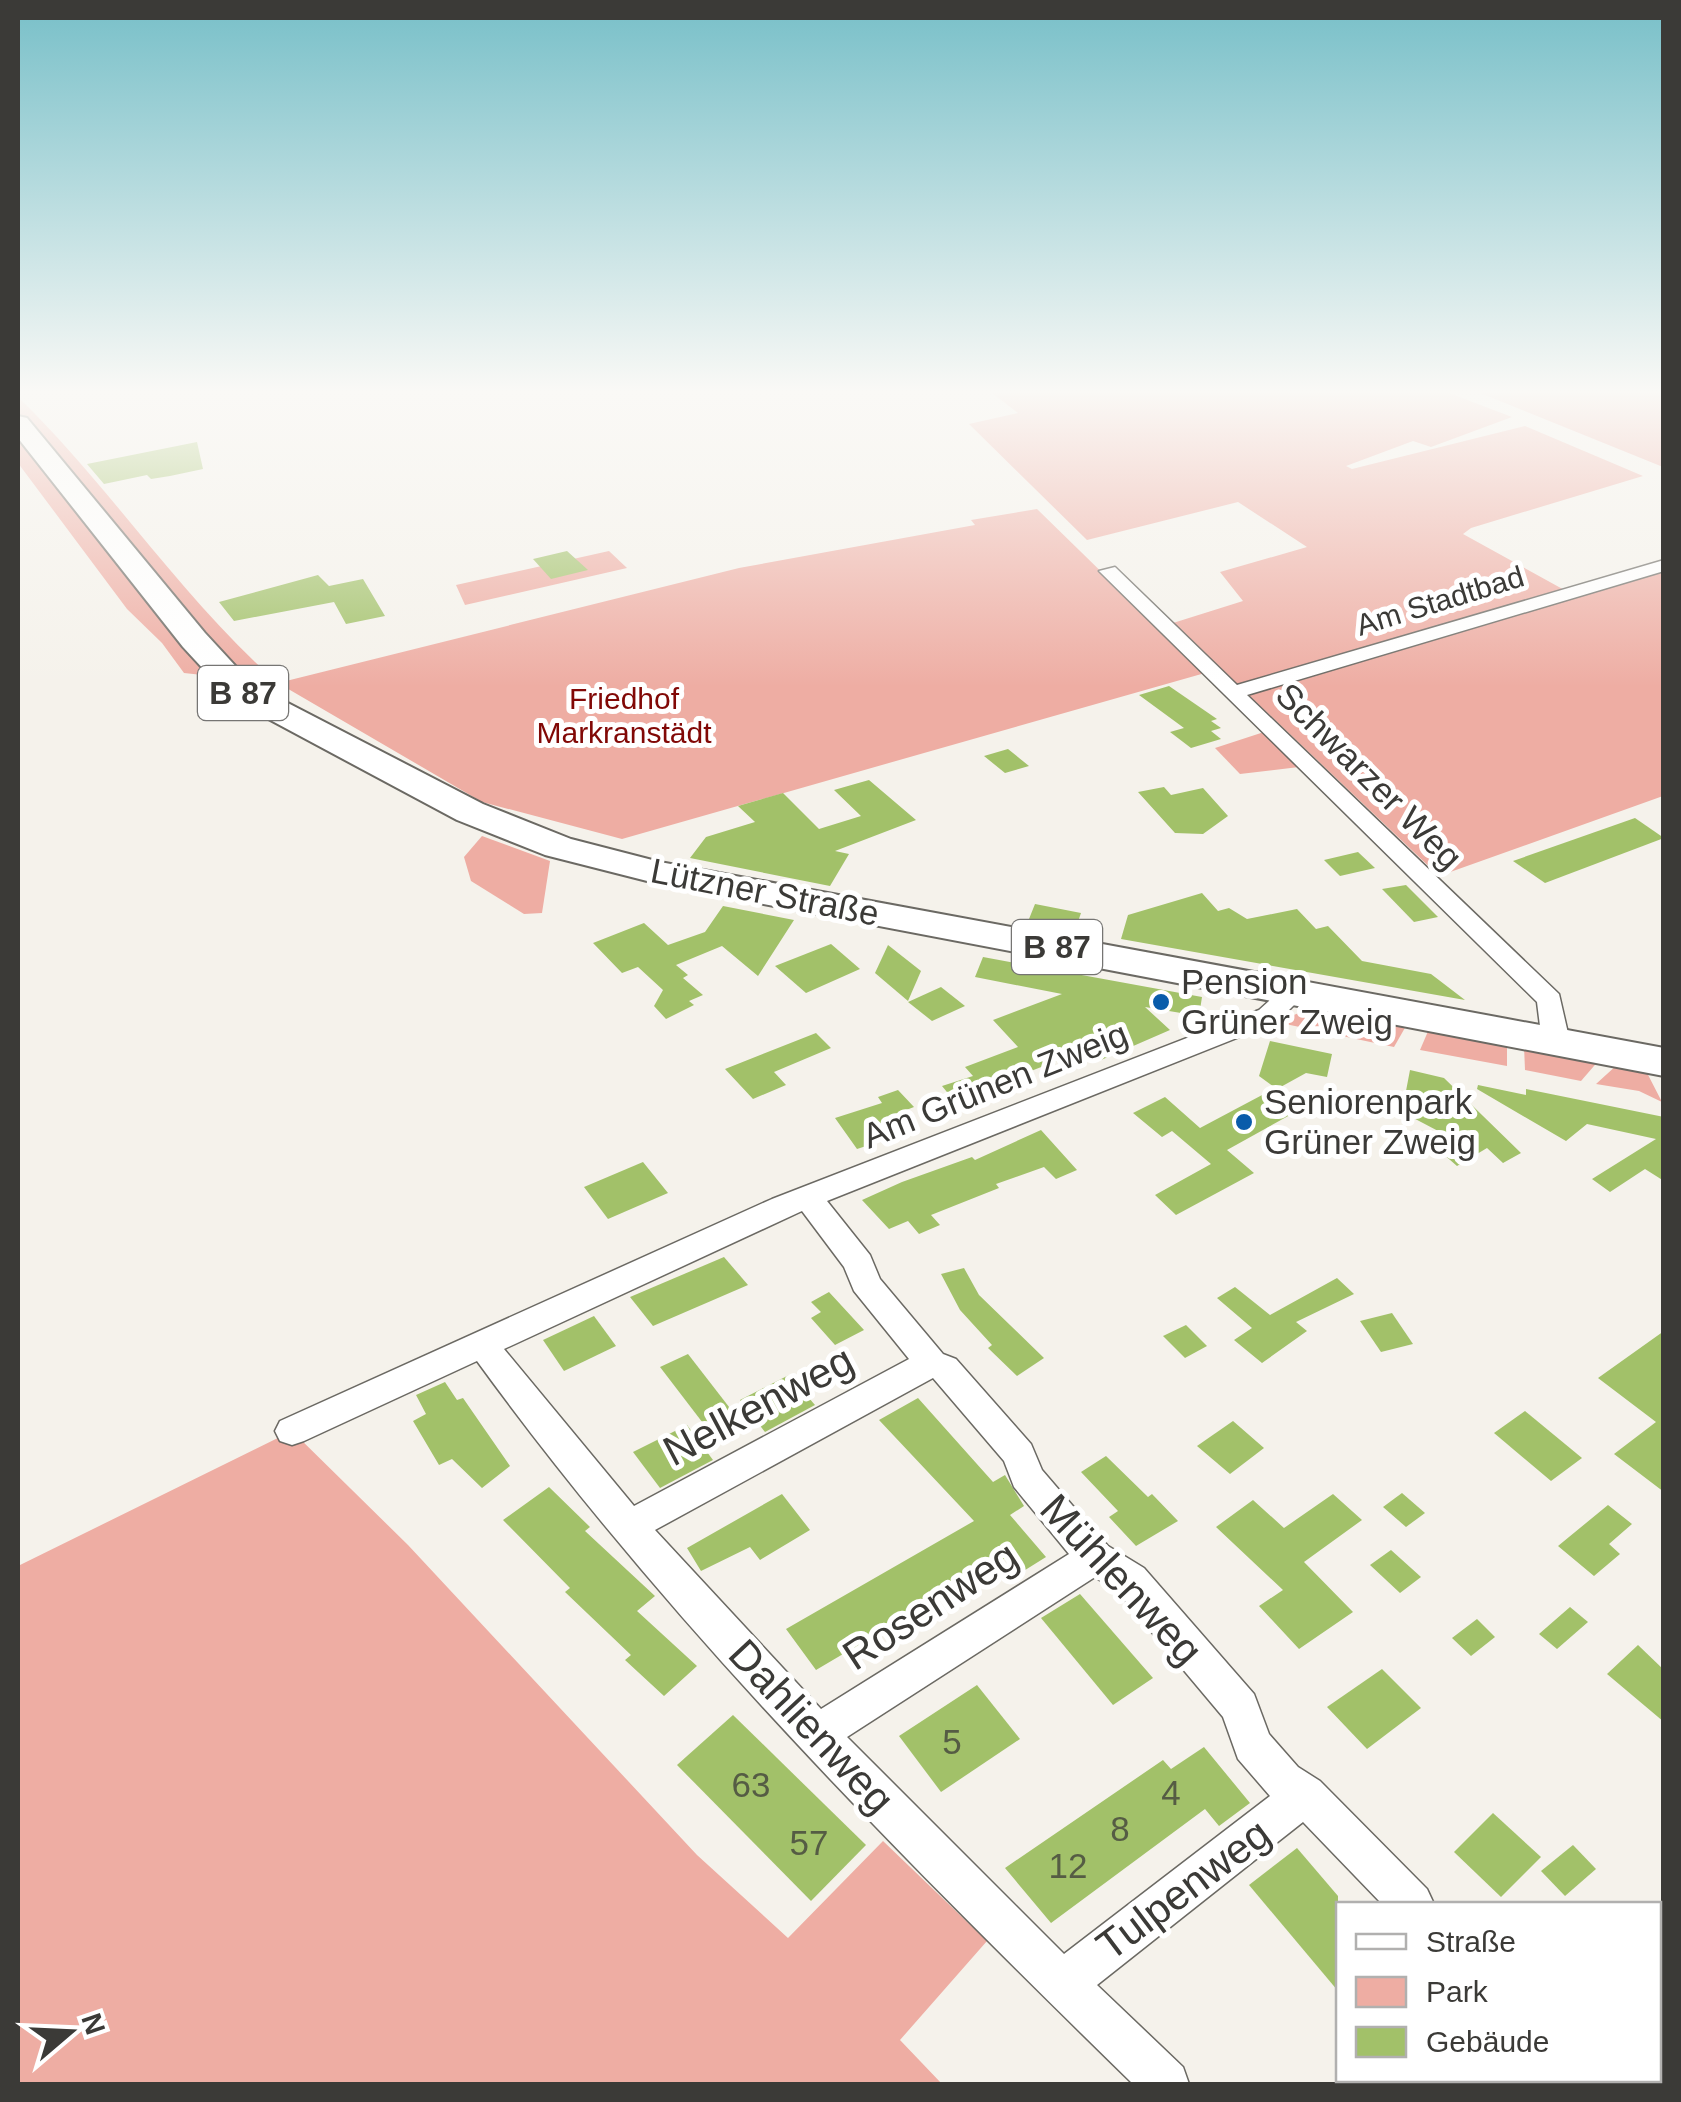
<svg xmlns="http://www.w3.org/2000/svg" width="1681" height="2102" font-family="Helvetica,sans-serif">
<rect width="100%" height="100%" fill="#f5f2eb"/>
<g fill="#eeada3">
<polygon points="992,393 1449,393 1512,417 1431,447 1413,441 1346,466 1352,469 1525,426 1643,476 1471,528 1463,534 1568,592 1663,565 1663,796 1439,876 1173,623 1243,601 1220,572 1307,547 1238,502 1087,540 969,424 1018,413"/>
<polygon points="1480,393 1663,393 1663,467"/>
<path d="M18,397C110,486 181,598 278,683L739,568L975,525L971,520L1037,509L1205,673L622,839L482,802L278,683L184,673L162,643L127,609L18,463Z"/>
<polygon points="609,551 627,568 465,605 456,585"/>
<polygon points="1264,732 1299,767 1240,774 1215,748"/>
<polygon points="482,836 550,861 542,913 524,914 471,881 464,857"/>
<polygon points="1309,1009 1406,1026 1394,1047 1276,1022"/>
<polygon points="1429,1029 1507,1043 1507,1066 1420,1050"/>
<polygon points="1524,1046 1600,1059 1581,1081 1525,1070"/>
<polygon points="1618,1064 1645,1069 1662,1102 1639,1091 1596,1084"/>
<polygon points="292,1431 408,1545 697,1855 788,1938 883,1841 987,1941 900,2040 942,2084 18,2084 18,1566"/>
</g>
<g fill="#a2c169">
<polygon points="197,442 203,469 170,476 151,479 147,475 104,484 87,464"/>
<polygon points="567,551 588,570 551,579 533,559"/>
<polygon points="318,575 329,586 363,579 385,616 346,624 334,602 234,621 219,602"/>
<polygon points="1169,686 1217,719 1211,721 1221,728 1211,731 1221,739 1191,748 1170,732 1184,728 1139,695"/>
<polygon points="1008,749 1029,766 1005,773 984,756"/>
<polygon points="869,780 916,820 835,851 849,854 830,886 690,858 706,837 755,822 738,806 783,793 819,829 861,816 834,790"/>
<polygon points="1164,787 1171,795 1203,788 1228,816 1203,834 1175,833 1138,792"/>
<polygon points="1635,818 1664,838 1545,883 1513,861"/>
<polygon points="1358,852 1375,868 1340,876 1324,860"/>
<polygon points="1406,885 1438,917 1414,922 1382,889"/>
<polygon points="1202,893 1218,911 1229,908 1247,919 1297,909 1316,929 1328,926 1362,961 1431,974 1465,1000 1121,939 1128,915"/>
<polygon points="1035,904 1081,913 1074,933 1027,924"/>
<polygon points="723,906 794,920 758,976 722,946 676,965 688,975 683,978 703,995 689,1001 694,1005 666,1019 654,1006 663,990 638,967 622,973 593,943 644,923 668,945 705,932"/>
<polygon points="831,944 860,969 806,993 775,966"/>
<polygon points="888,945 921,971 908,1001 875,973"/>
<polygon points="983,957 1202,997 1199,1016 1145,1007 1170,1030 1101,1060 1088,1049 1002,1082 1011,1091 961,1109 942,1086 973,1076 965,1067 1018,1047 993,1020 1062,994 975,977"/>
<polygon points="941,987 965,1006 932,1021 908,1002"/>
<polygon points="816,1033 831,1048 774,1072 786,1085 753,1099 725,1069"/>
<polygon points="1270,1041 1332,1054 1327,1077 1306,1073 1277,1089 1259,1076"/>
<polygon points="1410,1070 1444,1078 1521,1153 1503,1163 1487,1148 1457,1166 1427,1140 1440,1132 1402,1112"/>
<polygon points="1478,1085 1526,1095 1526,1089 1664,1117 1664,1181 1645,1169 1610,1192 1592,1179 1656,1139 1587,1124 1566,1141 1477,1089"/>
<polygon points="898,1090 914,1107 896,1114 909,1132 857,1149 835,1118 882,1103 878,1097"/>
<polygon points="1264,1094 1290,1115 1227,1150 1254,1173 1176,1215 1155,1195 1211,1164 1172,1131 1162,1137 1133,1113 1165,1097 1200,1128"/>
<polygon points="1041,1130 1077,1170 1056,1179 1044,1167 996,1184 999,1188 931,1215 940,1225 919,1234 908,1221 889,1229 862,1200 902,1182 972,1157 975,1160"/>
<polygon points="643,1162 668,1193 608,1219 584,1187"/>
<polygon points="724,1257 748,1285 653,1326 630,1297"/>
<polygon points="964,1268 979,1295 1044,1358 1017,1376 988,1348 992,1345 960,1310 941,1274"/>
<polygon points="1337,1278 1354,1294 1296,1322 1307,1331 1262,1363 1234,1340 1252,1328 1217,1298 1235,1287 1270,1315"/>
<polygon points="829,1292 864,1330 835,1345 811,1318 821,1312 811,1302"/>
<polygon points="1392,1313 1413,1344 1381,1352 1360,1321"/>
<polygon points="594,1316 616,1346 564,1371 543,1340"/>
<polygon points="1186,1325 1207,1346 1185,1358 1163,1336"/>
<polygon points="1664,1331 1664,1492 1614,1454 1656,1422 1598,1378"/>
<polygon points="688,1354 736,1416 709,1431 660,1367"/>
<polygon points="789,1375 815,1405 765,1432 740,1400"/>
<polygon points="445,1382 457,1400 463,1398 510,1466 482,1488 452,1459 439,1465 413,1421 426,1414 416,1395"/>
<polygon points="918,1398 993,1482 1005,1475 1024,1506 1010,1515 1046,1557 1022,1572 1009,1556 816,1670 786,1629 974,1521 879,1420"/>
<polygon points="1525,1411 1582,1458 1551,1481 1494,1433"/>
<polygon points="1233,1421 1264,1448 1230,1474 1197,1446"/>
<polygon points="687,1425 713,1460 660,1488 633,1452"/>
<polygon points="1106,1456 1148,1497 1152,1494 1178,1521 1136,1546 1109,1517 1118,1511 1081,1472"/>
<polygon points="549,1487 590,1527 585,1531 655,1596 637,1611 697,1666 664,1696 625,1660 631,1655 565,1592 570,1588 503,1520"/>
<polygon points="1402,1493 1425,1513 1406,1527 1383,1507"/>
<polygon points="782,1494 810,1530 760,1560 750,1547 701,1571 687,1548"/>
<polygon points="1333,1494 1362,1520 1304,1562 1353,1612 1299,1649 1259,1606 1283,1590 1216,1527 1253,1500 1284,1528"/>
<polygon points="1608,1505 1632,1524 1609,1544 1620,1554 1594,1576 1558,1546"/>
<polygon points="1391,1550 1421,1577 1400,1593 1370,1565"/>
<polygon points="1080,1594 1153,1678 1113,1705 1041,1618"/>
<polygon points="1570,1607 1588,1622 1557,1649 1539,1634"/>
<polygon points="1477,1619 1495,1637 1471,1656 1452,1638"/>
<polygon points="1638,1645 1664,1670 1664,1722 1607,1674"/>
<polygon points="1382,1669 1421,1708 1367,1749 1327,1707"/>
<polygon points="977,1685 1020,1739 941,1792 899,1736"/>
<polygon points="733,1715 866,1845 811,1901 677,1765"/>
<polygon points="1204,1747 1250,1803 1219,1826 1205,1809 1051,1923 1005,1868 1163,1760 1171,1769"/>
<polygon points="1493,1813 1541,1857 1501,1897 1454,1852"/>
<polygon points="1573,1845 1596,1869 1565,1896 1541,1871"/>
<polygon points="1297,1848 1338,1896 1338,1991 1249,1885"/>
</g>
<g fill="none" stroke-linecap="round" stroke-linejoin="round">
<defs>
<g id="minor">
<polygon points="1664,560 1664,571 1247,695 1559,994 1570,1042 1556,1051 1542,1042 1537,1002 1099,571 1115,567 1237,685"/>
<path d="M1284,981L1297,989L1295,1004L1277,1022L827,1201L870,1255L880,1279L943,1354L956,1359L1031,1444L1042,1470L1084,1519L1108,1546L1144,1568L1254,1694L1269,1734L1298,1767L1320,1781L1427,1889L1434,1904H1382L1303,1822L1097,1985L1183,2067L1189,2084H1133C901,1857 668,1624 477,1361L304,1441L292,1445L280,1441L275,1431L280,1421L772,1199L1259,1010L1269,1001L1275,983ZM802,1211L844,1267L854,1291L909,1359L634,1506L504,1349ZM933,1378L1004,1461L1014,1487L1069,1554L821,1709L655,1530ZM1095,1577L1118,1592L1223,1717L1238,1759L1270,1796L1064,1954L847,1737Z"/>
<polygon points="1572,2080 1624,2080 1625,2084 1574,2084"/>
</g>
<polygon id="primary" points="18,416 27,418 205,633 253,685 483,804 571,839 660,862 1664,1048 1664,1076 659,884 545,855 457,820 231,699 183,647 18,438"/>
</defs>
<use href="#minor" stroke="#6b6963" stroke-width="3"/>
<use href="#primary" stroke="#6b6963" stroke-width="4"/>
<use href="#minor" fill="#fff" fill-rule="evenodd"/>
<use href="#primary" fill="#fff" fill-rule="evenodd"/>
</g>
<linearGradient id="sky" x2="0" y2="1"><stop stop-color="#77bfc8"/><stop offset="0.57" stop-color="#faf9f6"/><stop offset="1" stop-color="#faf9f6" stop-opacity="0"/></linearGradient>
<rect width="1681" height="687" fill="url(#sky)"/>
<g fill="#095caa" stroke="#fff" stroke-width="4">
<circle cx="1161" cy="1002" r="10"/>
<circle cx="1244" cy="1122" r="10"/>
</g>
<g text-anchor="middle" stroke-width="10" stroke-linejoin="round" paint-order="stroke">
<g font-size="30" fill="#3b3a37" stroke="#fff">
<text transform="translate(1440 601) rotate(-17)" y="10">Am Stadtbad</text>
</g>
<g font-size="30" fill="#810806" stroke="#fff">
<text x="624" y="709">Friedhof<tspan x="624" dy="34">Markranstädt</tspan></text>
</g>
<g fill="#fff" stroke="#767573" stroke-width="2.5">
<rect x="198" y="666" width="90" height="54" rx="8"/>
<rect x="1012" y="920" width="90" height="54" rx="8"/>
</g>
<g font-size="32" font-weight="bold" fill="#3b3a37">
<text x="243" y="704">B 87</text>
<text x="1057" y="958">B 87</text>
</g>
<g font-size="35" fill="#3b3a37" stroke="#fff">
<text transform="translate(1369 776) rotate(45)" y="12">Schwarzer Weg</text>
<text transform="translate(765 892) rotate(11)" y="12">Lützner Straße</text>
<text transform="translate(995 1085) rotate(-22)" y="12">Am Grünen Zweig</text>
</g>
<g font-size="35" fill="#3b3a37" stroke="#fff" text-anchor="start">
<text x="1181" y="994">Pension<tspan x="1181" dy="40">Grüner Zweig</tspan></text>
<text x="1264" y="1114">Seniorenpark<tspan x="1264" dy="40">Grüner Zweig</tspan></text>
</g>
<g font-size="35" fill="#555c44">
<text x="952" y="1754">5</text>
<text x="751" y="1797">63</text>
<text x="1171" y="1805">4</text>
<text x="1120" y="1841">8</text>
<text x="809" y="1855">57</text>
<text x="1068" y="1878">12</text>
</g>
<g font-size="42" fill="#3b3a37" stroke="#fff">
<text transform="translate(758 1405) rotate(-28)" y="15">Nelkenweg</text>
<text transform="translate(1122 1579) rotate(47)" y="15">Mühlenweg</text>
<text transform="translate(930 1605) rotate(-33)" y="15">Rosenweg</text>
<text transform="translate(812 1726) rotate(47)" y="15">Dahlienweg</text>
<text transform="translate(1183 1889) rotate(-37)" y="15">Tulpenweg</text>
</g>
</g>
<rect width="1681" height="2102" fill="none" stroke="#3b3a37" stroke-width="40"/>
<rect x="1336" y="1902" width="325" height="180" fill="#ffffff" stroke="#b1b0af" stroke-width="2.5"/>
<rect x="1356" y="1934" width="50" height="15" fill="#ffffff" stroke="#b1b0af" stroke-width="2.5"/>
<text x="1426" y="1952" font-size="30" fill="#3b3a37">Straße</text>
<rect x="1356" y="1977" width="50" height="30" fill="#eeada3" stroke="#b1b0af" stroke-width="2.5"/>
<text x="1426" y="2002" font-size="30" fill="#3b3a37">Park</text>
<rect x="1356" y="2027" width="50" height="30" fill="#a2c169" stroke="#b1b0af" stroke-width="2.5"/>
<text x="1426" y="2052" font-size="30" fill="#3b3a37">Gebäude</text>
<g transform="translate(70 2032) rotate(71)" stroke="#ffffff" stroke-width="8" paint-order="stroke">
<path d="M0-8L18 38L0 25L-18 38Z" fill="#3b3a37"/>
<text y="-15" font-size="28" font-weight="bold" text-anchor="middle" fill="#3b3a37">N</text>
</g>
</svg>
